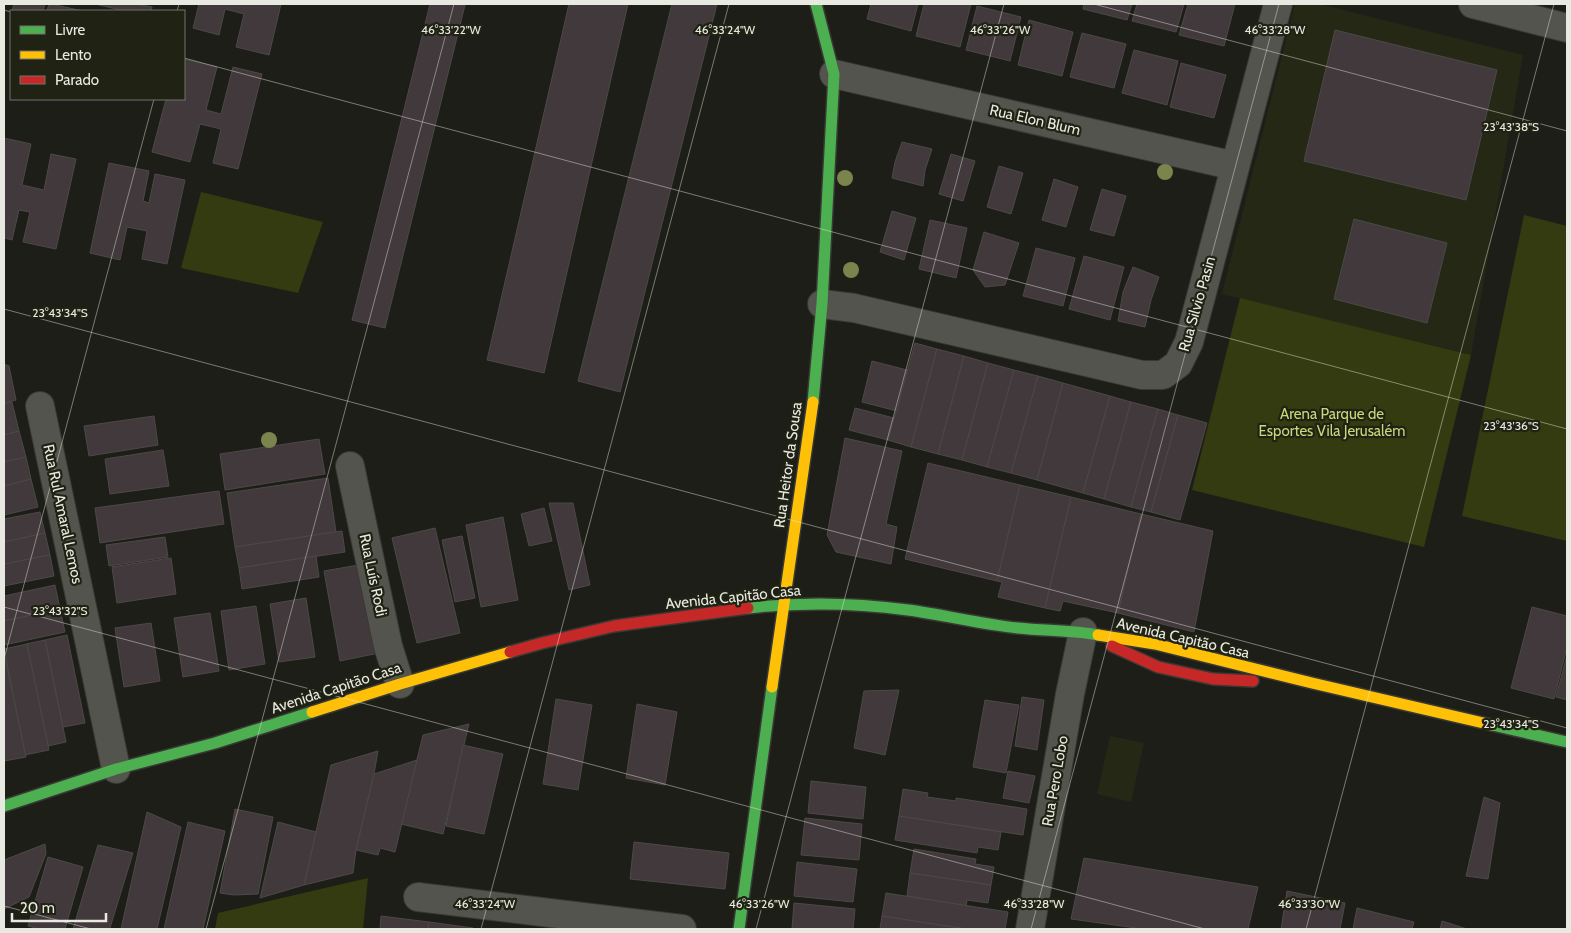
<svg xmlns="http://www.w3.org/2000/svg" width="1571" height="933" font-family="Cabin,sans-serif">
<rect width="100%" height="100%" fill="#1e1e18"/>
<g fill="#252815">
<polygon points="1295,4 1320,4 1523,55 1471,355 1222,294"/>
<polygon points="1110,736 1144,743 1131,802 1097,794"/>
</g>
<g fill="#353b10">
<polygon points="201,192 323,222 298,293 181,268"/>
<polygon points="1524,215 1567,226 1567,541 1462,516"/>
<polygon points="1240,298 1471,355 1424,547 1192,490"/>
<polygon points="368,878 363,929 215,929 218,913"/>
</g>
<g fill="#42393d" stroke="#4c4948">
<polygon points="14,4 45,4 43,11 12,11"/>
<polygon points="49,4 51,4 83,11 47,11"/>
<polygon points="95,4 137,4 152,7 151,11 125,11"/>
<polygon points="199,4 281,4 269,55 236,47 244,14 225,9 219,35 193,28"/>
<polygon points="430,4 465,5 385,328 352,320"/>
<polygon points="569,4 628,4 544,373 487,360"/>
<polygon points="672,4 717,4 620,392 578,381"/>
<polygon points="871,4 918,4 911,31 867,19"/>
<polygon points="924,4 971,4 960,47 916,36"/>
<polygon points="1084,4 1132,4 1127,20 1083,9"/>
<polygon points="1137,4 1184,4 1176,32 1132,21"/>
<polygon points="1188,4 1235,4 1224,46 1179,35"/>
<polygon points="977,6 1021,17 1010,61 966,50"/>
<polygon points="1029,20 1073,32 1062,76 1018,65"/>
<polygon points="1335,30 1497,70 1466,200 1304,161"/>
<polygon points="1082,33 1126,44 1114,88 1070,77"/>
<polygon points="1134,50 1178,61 1167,105 1122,93"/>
<polygon points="184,59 217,67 206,110 221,114 233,67 262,74 238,169 213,163 221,129 200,124 190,162 152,152 166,99 184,99"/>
<polygon points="1181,63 1226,75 1214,118 1170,107"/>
<polygon points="4,138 31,144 22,185 44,190 51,154 76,159 56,249 23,242 30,212 19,210 12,240 4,238"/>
<polygon points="902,142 932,149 925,170 923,186 892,178 895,162"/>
<polygon points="951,154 975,161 963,201 939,194"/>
<polygon points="109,163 149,171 143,201 149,203 155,174 185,180 167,264 142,259 147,231 127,227 120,260 90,253"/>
<polygon points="999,166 1023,173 1011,214 987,207"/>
<polygon points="1054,179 1078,187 1066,227 1042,220"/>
<polygon points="1102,189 1126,196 1114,236 1090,230"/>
<polygon points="892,211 916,218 904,260 880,252"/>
<polygon points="1354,219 1447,243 1427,323 1334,299"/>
<polygon points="930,220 967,228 956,278 919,269"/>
<polygon points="984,232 1019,243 1005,285 985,287 973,270"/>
<polygon points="1036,248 1075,258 1063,306 1023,296"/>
<polygon points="1084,256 1124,267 1110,320 1069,309"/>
<polygon points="1133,267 1159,277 1151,300 1145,327 1118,321 1123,292"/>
<polygon points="915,343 937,349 911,447 888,440"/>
<polygon points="937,349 964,356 938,454 911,447"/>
<polygon points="964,356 988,363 962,460 938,454"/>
<polygon points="872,361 907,370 897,411 862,402"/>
<polygon points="988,363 1014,370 987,467 962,460"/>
<polygon points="4,364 9,366 16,400 4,403"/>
<polygon points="1014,370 1038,376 1011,473 987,467"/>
<polygon points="1038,376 1063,383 1037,480 1011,473"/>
<polygon points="1063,383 1110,396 1083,493 1037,480"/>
<polygon points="1110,396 1131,402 1104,499 1083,493"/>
<polygon points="12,402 19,431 4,435 4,404"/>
<polygon points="1131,402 1158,409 1131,507 1104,499"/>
<polygon points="855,408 894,418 888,440 849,430"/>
<polygon points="1158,409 1178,415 1151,512 1131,507"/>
<polygon points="1178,415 1207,423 1180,520 1151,512"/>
<polygon points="154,416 158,445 89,456 84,426"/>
<polygon points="19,431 26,457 4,462 4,435"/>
<polygon points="845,438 902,451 886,524 897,527 891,564 836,552 827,535"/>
<polygon points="319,439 325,474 225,490 220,454"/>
<polygon points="163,450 169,486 110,494 105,459"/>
<polygon points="26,457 31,479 4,486 4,462"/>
<polygon points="928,463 1020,485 997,581 905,559"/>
<polygon points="328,478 336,532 235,547 227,493"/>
<polygon points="31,479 38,507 4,515 4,486"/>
<polygon points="1020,485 1071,497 1045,608 998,597 1002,582 997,581"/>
<polygon points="219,491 224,524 100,543 95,508"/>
<polygon points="1071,497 1141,514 1118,613 1063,601 1060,611 1045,608"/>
<polygon points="549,503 573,503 590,585 569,590"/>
<polygon points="544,508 552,541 529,546 521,514"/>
<polygon points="40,512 45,533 4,542 4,519"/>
<polygon points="1141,514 1213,531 1194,632 1118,613"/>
<polygon points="503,517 518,600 481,607 466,525"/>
<polygon points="435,528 460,633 417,643 392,538"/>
<polygon points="342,531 345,552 239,568 235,547"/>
<polygon points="45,533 50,555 4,564 4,542"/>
<polygon points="462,536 475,598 455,602 442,540"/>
<polygon points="165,537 168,557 109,566 106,545"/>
<polygon points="50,555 54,576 4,586 4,564"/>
<polygon points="316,556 319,577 242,589 239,568"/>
<polygon points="171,558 176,594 117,603 112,567"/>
<polygon points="364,564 379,653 340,661 324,571"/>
<polygon points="55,585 60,609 4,621 4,596"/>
<polygon points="306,598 315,657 279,662 270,604"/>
<polygon points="256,606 265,664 229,670 221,611"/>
<polygon points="1532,607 1567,616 1567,647 1554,699 1511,688"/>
<polygon points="60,609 65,632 4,645 4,621"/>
<polygon points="210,613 219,671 183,677 174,618"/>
<polygon points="151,623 160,681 124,687 115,628"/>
<polygon points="67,635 85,723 63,727 45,640"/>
<polygon points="45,640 66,742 48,746 26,644"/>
<polygon points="27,644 49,750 25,755 4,649"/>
<polygon points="4,652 26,757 4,761"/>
<polygon points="1567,655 1567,700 1556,697"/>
<polygon points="899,690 885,755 854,748 864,691"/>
<polygon points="1022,697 1044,700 1037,750 1015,746"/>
<polygon points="556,699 592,705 578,790 543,784"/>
<polygon points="985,700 1019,705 1006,773 973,767"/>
<polygon points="637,704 677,712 665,785 626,778"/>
<polygon points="469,724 443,834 401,824 423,735"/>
<polygon points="463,745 503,754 484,834 446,826"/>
<polygon points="378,751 374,774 356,850 353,873 304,885 331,765"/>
<polygon points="417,760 395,852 380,848 378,855 356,850 374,774"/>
<polygon points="1008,771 1035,776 1029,803 1003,798"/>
<polygon points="811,781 866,787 863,819 808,813"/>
<polygon points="903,789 928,793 927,797 956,801 956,798 1027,809 1023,835 899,816"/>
<polygon points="1484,797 1500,803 1488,879 1466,876"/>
<polygon points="235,809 273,817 258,894 234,895 220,893"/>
<polygon points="147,812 181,827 157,929 121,929"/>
<polygon points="899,816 1001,832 998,850 978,847 977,853 895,840"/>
<polygon points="805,818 862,824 859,860 801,855"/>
<polygon points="188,822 225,831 203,929 164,929"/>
<polygon points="278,822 316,832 304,885 260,898"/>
<polygon points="634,842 729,853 725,889 630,879"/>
<polygon points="45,844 46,854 29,897 4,909 4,860"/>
<polygon points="98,845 133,853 110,928 109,929 73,929"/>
<polygon points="914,849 976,859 975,864 994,867 991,885 910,873"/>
<polygon points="48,857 83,867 65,929 40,929 28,926"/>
<polygon points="1084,858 1258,887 1248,929 1143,929 1071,919"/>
<polygon points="797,862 857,869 853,902 794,896"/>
<polygon points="910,873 991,885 988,903 967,900 966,906 907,896"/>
<polygon points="1287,891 1345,903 1340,929 1281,929"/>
<polygon points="886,893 1008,912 1005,929 966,929 882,916"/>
<polygon points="794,903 855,909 853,929 792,929"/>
<polygon points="1357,908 1414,922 1412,929 1353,929"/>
<polygon points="381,916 429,922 428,929 380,929"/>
<polygon points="882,916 966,929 880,929"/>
<polygon points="1442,921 1467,929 1440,929"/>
<polygon points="429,922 473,928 473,929 428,929"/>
</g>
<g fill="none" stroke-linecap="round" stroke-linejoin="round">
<defs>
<g id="street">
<polyline points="1473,4 1567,28"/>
<polyline points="834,74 1235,166"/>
<polyline points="822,304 854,308 1142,375 1163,375 1178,364 1189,342 1278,4"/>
<polyline points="40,406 116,769"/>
<polyline points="350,466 388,646 400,684"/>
<polyline points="418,897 682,929"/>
<polyline points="1030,929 1070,694 1083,632"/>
</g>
<g id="fast">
<polyline points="813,402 822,304 834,74 816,4"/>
<path d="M748,608C801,602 855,603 908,610C945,615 981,624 1018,628C1045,631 1072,630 1098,635"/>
<polyline points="1492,725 1567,742"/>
<polyline points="4,806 116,769 215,743 312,712"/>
<polyline points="739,929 772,687"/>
</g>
<g id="slow">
<polyline points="1098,635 1155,644 1312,683 1492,725"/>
<polyline points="772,687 813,402"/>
<polyline points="312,712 400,684 510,652"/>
</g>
<g id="jam">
<polyline points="1112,646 1158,667 1213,679 1253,681"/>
<polyline points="510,652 542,643 614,626 748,608"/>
</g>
</defs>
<use href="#street" stroke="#383934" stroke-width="30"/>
<use href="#fast" stroke="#383934" stroke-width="14"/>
<use href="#slow" stroke="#383934" stroke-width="14"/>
<use href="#jam" stroke="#383934" stroke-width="14"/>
<use href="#street" stroke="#54544e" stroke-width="28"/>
<use href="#fast" stroke="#4caf50" stroke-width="11"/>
<use href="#slow" stroke="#ffc107" stroke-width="11"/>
<use href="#jam" stroke="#c62828" stroke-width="11"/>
</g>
<g fill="#7c844e">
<circle cx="1165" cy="172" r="8"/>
<circle cx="845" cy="178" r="8"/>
<circle cx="851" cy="270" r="8"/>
<circle cx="269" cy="440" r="8"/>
</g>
<path fill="none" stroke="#e8eae1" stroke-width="1" stroke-opacity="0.45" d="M1094,4L1567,131M4,10L11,12M177,11L179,4M184,58L1567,429M4,309L1567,728M4,607L1205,929M4,659L154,99M4,906L91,929M206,929L454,4M481,929L729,4M756,929L1004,4M1031,929L1279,4M1306,929L1554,4"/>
<g text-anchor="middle" stroke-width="4.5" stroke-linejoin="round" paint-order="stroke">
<g font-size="15" fill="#e8eae1" stroke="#202214">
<text transform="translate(1035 120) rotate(13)" y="5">Rua Elon Blum</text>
<text transform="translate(1197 304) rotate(-74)" y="5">Rua Silvio Pasin</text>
<text transform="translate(788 465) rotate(-82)" y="5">Rua Heitor da Sousa</text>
<text transform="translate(63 514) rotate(78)" y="5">Rua Rul Amaral Lemos</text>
<text transform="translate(373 575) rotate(78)" y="5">Rua Luís Rodi</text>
<text transform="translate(733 597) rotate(-6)" y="5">Avenida Capitão Casa</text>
<text transform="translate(1183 638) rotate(13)" y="5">Avenida Capitão Casa</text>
<text transform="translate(336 688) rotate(-18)" y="5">Avenida Capitão Casa</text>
<text transform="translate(1055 781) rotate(-80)" y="5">Rua Pero Lobo</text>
</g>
<g font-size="15" fill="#c9d77a" stroke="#202214">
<text x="1332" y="419">Arena Parque de<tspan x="1332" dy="17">Esportes Vila Jerusalém</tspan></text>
</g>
</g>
<g font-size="12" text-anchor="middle" fill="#e8eae1" stroke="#202214" stroke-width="4.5" stroke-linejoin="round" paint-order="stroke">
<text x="451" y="34">46°33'22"W</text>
<text x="725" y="34">46°33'24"W</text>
<text x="1000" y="34">46°33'26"W</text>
<text x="1275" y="34">46°33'28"W</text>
<text x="1511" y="131">23°43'38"S</text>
<text x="60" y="317">23°43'34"S</text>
<text x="1511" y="430">23°43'36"S</text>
<text x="60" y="615">23°43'32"S</text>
<text x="1511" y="728">23°43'34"S</text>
<text x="485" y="908">46°33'24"W</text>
<text x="759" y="908">46°33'26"W</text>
<text x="1034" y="908">46°33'28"W</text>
<text x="1309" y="908">46°33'30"W</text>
</g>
<rect width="1571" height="933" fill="none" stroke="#e8eae1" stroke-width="10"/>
<rect x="10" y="10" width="175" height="90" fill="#202214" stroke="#707266"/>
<rect x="20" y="26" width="25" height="8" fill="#4caf50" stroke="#707266"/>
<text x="55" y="35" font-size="15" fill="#e8eae1">Livre</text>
<rect x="20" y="51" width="25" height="8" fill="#ffc107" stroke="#707266"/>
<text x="55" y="60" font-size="15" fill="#e8eae1">Lento</text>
<rect x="20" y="76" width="25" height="8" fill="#c62828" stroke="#707266"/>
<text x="55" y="85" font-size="15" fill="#e8eae1">Parado</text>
<path d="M12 913v8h94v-8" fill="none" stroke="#e8eae1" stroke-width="2.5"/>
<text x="20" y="913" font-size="15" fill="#e8eae1" stroke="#202214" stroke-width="4" paint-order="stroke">20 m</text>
</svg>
